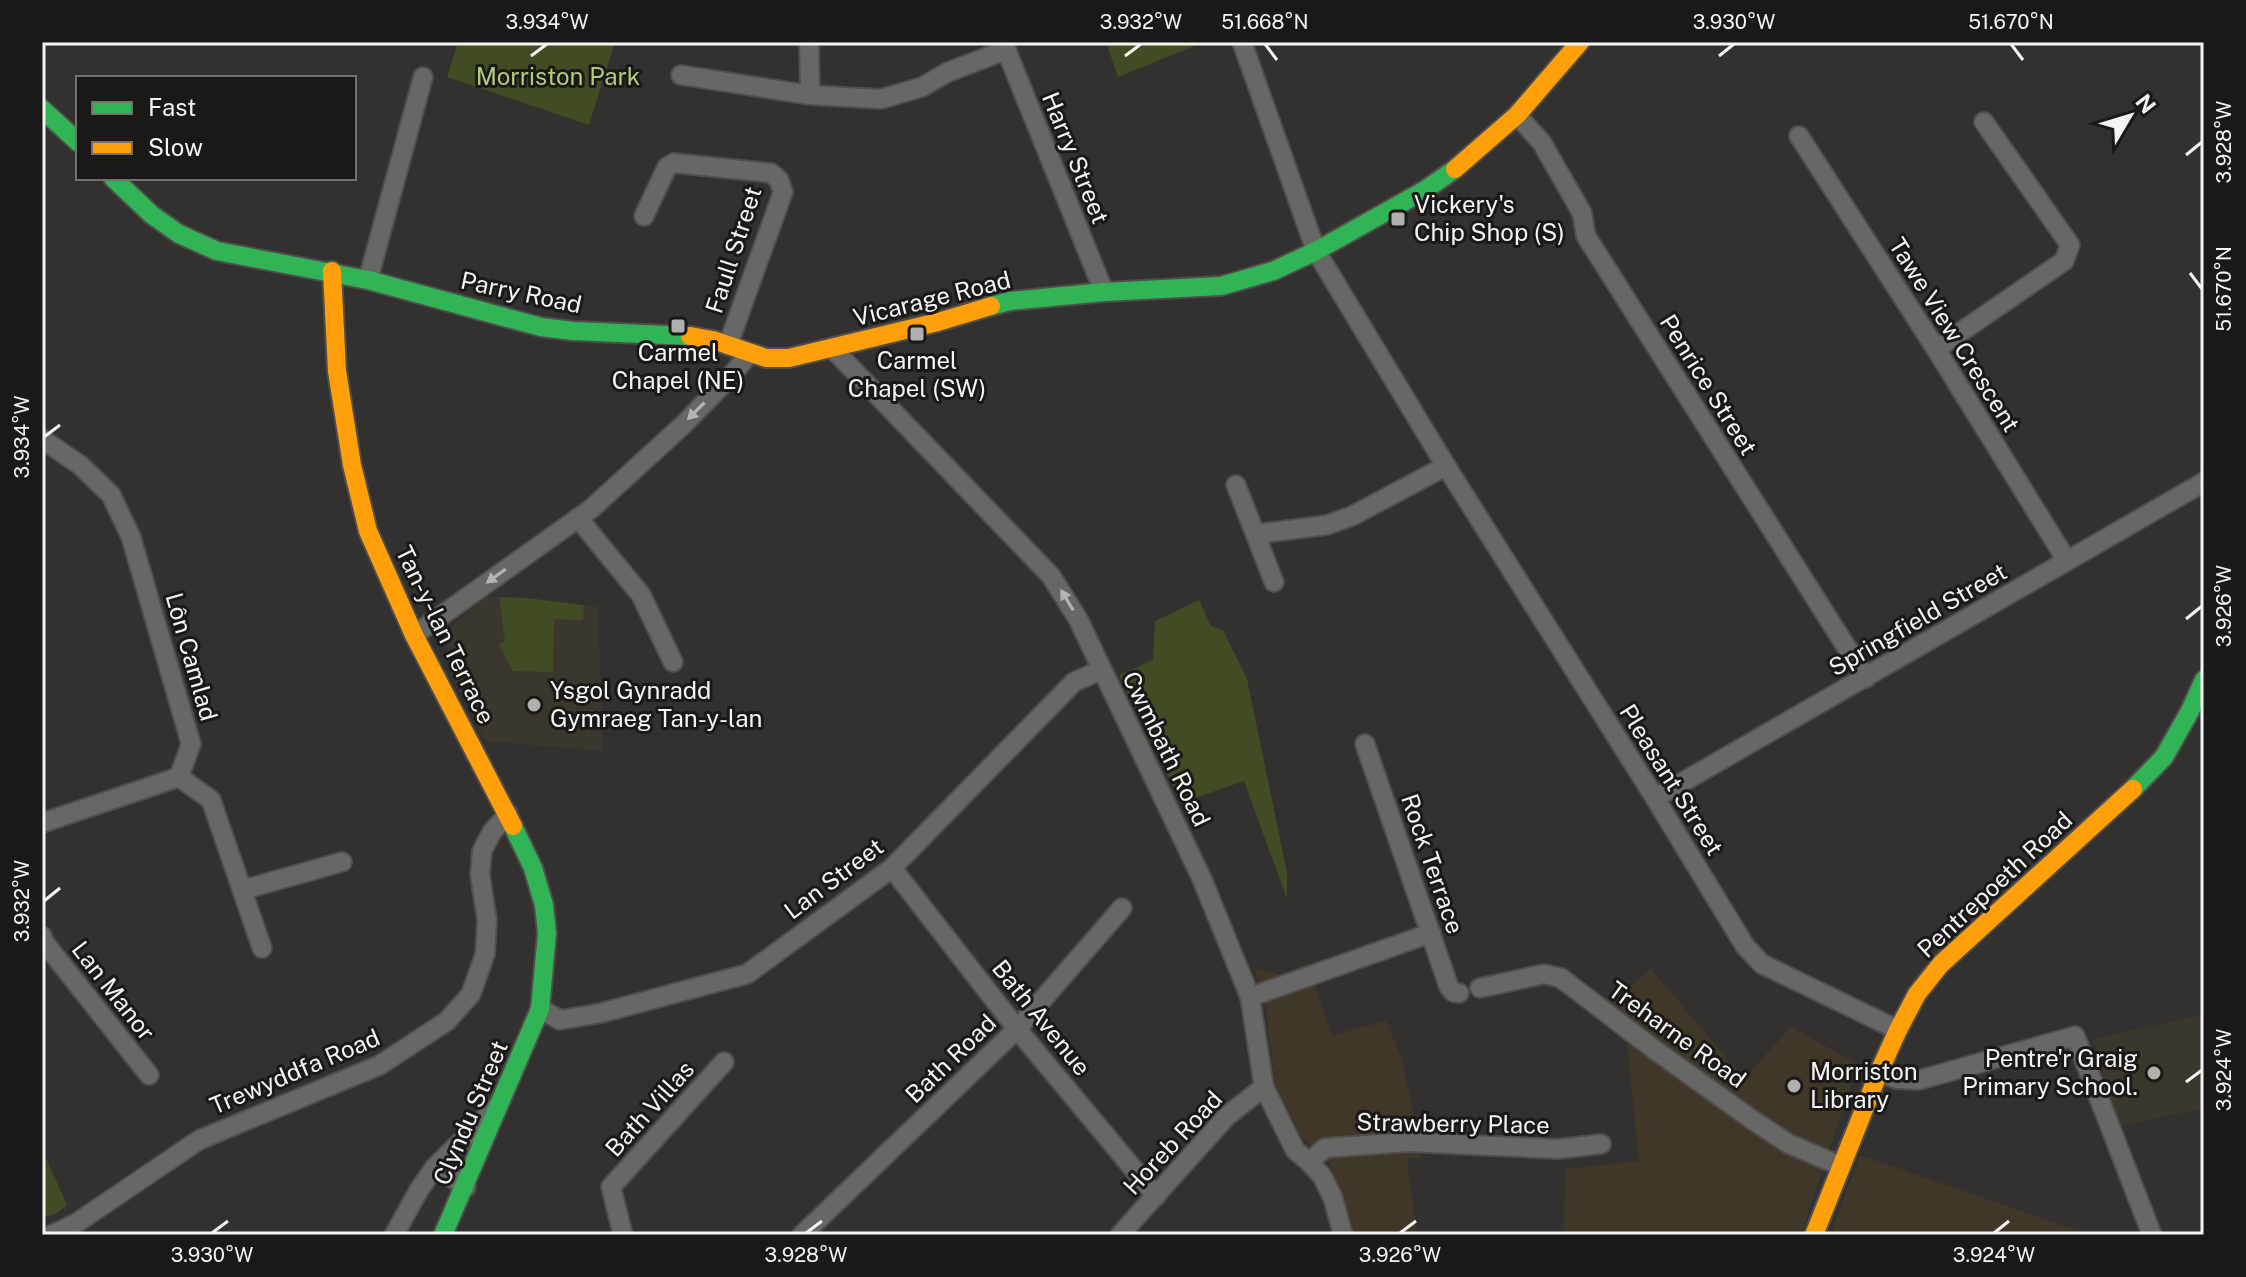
<svg xmlns="http://www.w3.org/2000/svg" width="2246" height="1277" font-family="'Public Sans',sans-serif">
<rect width="100%" height="100%" fill="#323130"/>
<g fill="#3f3728">
<polygon points="1307,964 1332,1035 1386,1021 1403,1062 1422,1158 1407,1159 1417,1235 1353,1235 1330,1164 1303,1139 1275,1083 1265,1003 1254,968 1281,975"/>
<polygon points="1651,969 1744,1078 1791,1027 1858,1064 1801,1235 1564,1235 1565,1169 1639,1161 1627,1043 1601,1021 1608,1006"/>
<polygon points="1860,1155 2081,1232 2081,1235 1830,1235"/>
</g>
<g fill="#3b372f">
<polygon points="486,597 526,598 598,607 603,751 485,741 448,668 447,647 453,625"/>
<polygon points="2204,1014 2204,1108 2118,1126 2094,1039"/>
</g>
<g fill="#414c24">
<polygon points="458,42 615,42 589,125 447,77"/>
<polygon points="1106,42 1204,42 1118,77"/>
<polygon points="499,597 526,598 584,605 583,620 554,619 553,672 513,671 499,645 505,641"/>
<polygon points="1199,600 1211,626 1223,630 1247,679 1287,873 1287,899 1244,781 1181,803 1119,675 1153,660 1155,621"/>
<polygon points="42,1149 67,1205 57,1213 42,1218"/>
</g>
<g fill="none" stroke-linecap="round" stroke-linejoin="round">
<defs>
<g id="street">
<polyline points="809,42 810,95"/>
<polyline points="1003,42 1104,292"/>
<polyline points="1242,42 1316,251 1446,466 1655,798 1745,946 1762,964 1898,1030"/>
<polyline points="681,75 810,95 881,99 922,87 948,72 1006,50"/>
<polyline points="1517,115 1542,143 1582,213 1586,236 1866,678"/>
<polyline points="1799,136 1936,349 2067,561"/>
<polyline points="644,216 667,167 674,163 771,173 779,180 783,192 728,345"/>
<polyline points="368,280 423,77"/>
<polyline points="832,348 1051,576 1078,619 1202,879 1250,997 1264,1087 1295,1150 1309,1162 1322,1176 1333,1198 1343,1235"/>
<polyline points="1936,349 2064,261 2070,245 1984,122"/>
<polyline points="42,439 80,465 111,495 131,537 191,744 179,777"/>
<polyline points="1236,485 1274,582"/>
<polyline points="578,518 641,595 673,662"/>
<polyline points="1256,534 1327,525 1352,516 1446,466"/>
<polyline points="414,635 591,509 683,425 731,376 749,354"/>
<polyline points="1365,744 1449,987 1453,992 1459,993"/>
<polyline points="179,777 211,800 262,948"/>
<polyline points="1655,798 2204,482"/>
<polyline points="42,823 179,777"/>
<polyline points="892,868 1017,1029 1156,1196"/>
<polyline points="242,890 342,862"/>
<polyline points="42,936 44,942 149,1075"/>
<polyline points="1480,988 1544,974 1561,978 1655,1050 1754,1121 1789,1144 1841,1166"/>
<polyline points="1250,997 1431,933"/>
<polyline points="540,1009 560,1020 601,1013 747,974 892,868 1074,682 1101,670"/>
<polyline points="1879,1072 1897,1079 1919,1080 2075,1036 2152,1235"/>
<polyline points="1309,1162 1325,1148 1408,1142 1558,1149 1601,1144"/>
<polyline points="435,1167 493,1110"/>
<polyline points="51,1235 75,1224 199,1140 380,1065 447,1021 471,994 485,954 487,920 480,875 482,851 492,832 508,814"/>
<polyline points="394,1235 419,1190 435,1167 466,1187"/>
<polyline points="623,1235 611,1187 724,1062"/>
<polyline points="802,1235 1017,1029 1122,908"/>
<polyline points="1120,1235 1227,1116 1264,1087"/>
</g>
<g id="fast">
<polyline points="42,109 78,142"/>
<polyline points="113,178 152,215 179,234 217,251 368,280 541,327 573,331 690,336"/>
<polyline points="991,306 1010,301 1104,292 1221,286 1273,271 1316,251 1425,190 1455,169"/>
<polyline points="2133,789 2164,757 2190,711 2204,680"/>
<polyline points="443,1235 540,1009 547,933 544,905 533,868 513,826"/>
</g>
<g id="slow">
<polyline points="1455,169 1517,115 1580,42"/>
<polyline points="332,271 337,371 352,465 368,531 414,635 513,826"/>
<polyline points="690,336 713,340 766,358 789,358 938,322 991,306"/>
<polyline points="1814,1235 1879,1072 1898,1030 1917,994 1941,964 2133,789"/>
</g>
</defs>
<use href="#street" stroke="#4f4e4c" stroke-width="22"/>
<use href="#fast" stroke="#4f4e4c" stroke-width="22"/>
<use href="#slow" stroke="#4f4e4c" stroke-width="22"/>
<use href="#street" stroke="#676766" stroke-width="18"/>
<use href="#fast" stroke="#30b455" stroke-width="18"/>
<use href="#slow" stroke="#ff9f0a" stroke-width="18"/>
</g>
<defs><path id="oneway-solid" d="M-6-.8H1V-3.2L6.5 0L1 3.2V.8H-6Z" transform="scale(2)"/></defs>
<g fill="#b5b5b3">
<use href="#oneway-solid" transform="translate(696 411) rotate(135)"/>
<use href="#oneway-solid" transform="translate(496 576) rotate(144)"/>
<use href="#oneway-solid" transform="translate(1067 600) rotate(-121)"/>
</g>
<path fill="none" stroke="#f5f4f2" stroke-width="3" d="M1265,44L1277,60M2011,44L2023,60M531,56L547,44M1125,56L1141,44M1719,56L1734,44M2186,155L2202,142M2190,273L2202,289M44,437L60,425M2186,619L2202,606M44,901L60,888M2186,1082L2202,1070M212,1233L228,1221M806,1233L822,1221M1400,1233L1416,1221M1994,1233L2009,1221"/>
<g fill="#b1b0ae" stroke="#1a1918" stroke-width="3">
<rect x="1390" y="211" width="16" height="16" rx="4"/>
<rect x="670" y="318" width="16" height="16" rx="4"/>
<rect x="909" y="326" width="16" height="16" rx="4"/>
<circle cx="534" cy="705" r="8"/>
<circle cx="2154" cy="1073" r="8"/>
<circle cx="1794" cy="1086" r="8"/>
</g>
<g text-anchor="middle" stroke-width="6" stroke-linejoin="round" paint-order="stroke">
<g font-size="24" fill="#b2c97e" stroke="#1a1918">
<text x="558" y="85">Morriston Park</text>
</g>
<g font-size="24" fill="#f5f4f2" stroke="#1a1918">
<text transform="translate(1075 158) rotate(68)" y="8">Harry Street</text>
<text transform="translate(734 250) rotate(-72)" y="8">Faull Street</text>
<text transform="translate(521 293) rotate(12)" y="8">Parry Road</text>
<text transform="translate(932 299) rotate(-14)" y="8">Vicarage Road</text>
<text transform="translate(1954 335) rotate(58)" y="8">Tawe View Crescent</text>
<text transform="translate(1708 385) rotate(58)" y="8">Penrice Street</text>
<text transform="translate(1918 620) rotate(-30)" y="8">Springfield Street</text>
<text transform="translate(445 635) rotate(64)" y="8">Tan-y-lan Terrace</text>
<text transform="translate(191 657) rotate(74)" y="8">Lôn Camlad</text>
<text transform="translate(1166 749) rotate(64)" y="8">Cwmbath Road</text>
<text transform="translate(1671 780) rotate(58)" y="8">Pleasant Street</text>
<text transform="translate(1432 864) rotate(71)" y="8">Rock Terrace</text>
<text transform="translate(834 879) rotate(-37)" y="8">Lan Street</text>
<text transform="translate(1995 885) rotate(-43)" y="8">Pentrepoeth Road</text>
<text transform="translate(113 991) rotate(52)" y="8">Lan Manor</text>
<text transform="translate(1041 1018) rotate(51)" y="8">Bath Avenue</text>
<text transform="translate(1677 1035) rotate(36)" y="8">Treharne Road</text>
<text transform="translate(951 1059) rotate(-44)" y="8">Bath Road</text>
<text transform="translate(295 1072) rotate(-23)" y="8">Trewyddfa Road</text>
<text transform="translate(650 1109) rotate(-48)" y="8">Bath Villas</text>
<text transform="translate(471 1113) rotate(-67)" y="8">Clyndu Street</text>
<text transform="translate(1453 1124) rotate(1)" y="8">Strawberry Place</text>
<text transform="translate(1173 1143) rotate(-47)" y="8">Horeb Road</text>
</g>
<g font-size="24" fill="#f5f4f2" stroke="#1a1918" text-anchor="start">
<text x="1414" y="213">Vickery's<tspan x="1414" dy="28">Chip Shop (S)</tspan></text>
<text x="678" y="361" text-anchor="middle">Carmel<tspan x="678" dy="28">Chapel (NE)</tspan></text>
<text x="917" y="369" text-anchor="middle">Carmel<tspan x="917" dy="28">Chapel (SW)</tspan></text>
<text x="550" y="699">Ysgol Gynradd<tspan x="550" dy="28">Gymraeg Tan-y-lan</tspan></text>
<text x="2138" y="1067" text-anchor="end">Pentre'r Graig<tspan x="2138" dy="28">Primary School.</tspan></text>
<text x="1810" y="1080">Morriston<tspan x="1810" dy="28">Library</tspan></text>
</g>
</g>
<rect width="2246" height="1277" fill="none" stroke="#1a1918" stroke-width="88"/>
<rect x="76" y="76" width="280" height="104" fill="#1a1918" stroke="#72716f" stroke-width="2"/>
<rect x="92" y="102" width="40" height="12" fill="#30b455" stroke="#72716f" stroke-width="2"/>
<text x="148" y="116" font-size="24" fill="#f5f4f2">Fast</text>
<rect x="92" y="142" width="40" height="12" fill="#ff9f0a" stroke="#72716f" stroke-width="2"/>
<text x="148" y="156" font-size="24" fill="#f5f4f2">Slow</text>
<g transform="translate(2130 116) rotate(52)" stroke="#1a1918" stroke-width="6" paint-order="stroke">
<path d="M0-6L14 30L0 20L-14 30Z" fill="#f5f4f2"/>
<text y="-12" font-size="22" font-weight="bold" text-anchor="middle" fill="#f5f4f2">N</text>
</g>
<rect x="44" y="44" width="2158" height="1189" fill="none" stroke="#f5f4f2" stroke-width="3"/>
<g font-size="20" text-anchor="middle" fill="#f5f4f2">
<text x="547" y="29">3.934°W</text>
<text x="1141" y="29">3.932°W</text>
<text x="1265" y="29">51.668°N</text>
<text x="1734" y="29">3.930°W</text>
<text x="2011" y="29">51.670°N</text>
<text transform="translate(2224 142) rotate(-90)" y="7">3.928°W</text>
<text transform="translate(2224 289) rotate(-90)" y="7">51.670°N</text>
<text transform="translate(22 437) rotate(-90)" y="7">3.934°W</text>
<text transform="translate(2224 606) rotate(-90)" y="7">3.926°W</text>
<text transform="translate(22 901) rotate(-90)" y="7">3.932°W</text>
<text transform="translate(2224 1070) rotate(-90)" y="7">3.924°W</text>
<text x="212" y="1262">3.930°W</text>
<text x="806" y="1262">3.928°W</text>
<text x="1400" y="1262">3.926°W</text>
<text x="1994" y="1262">3.924°W</text>
</g>
</svg>
